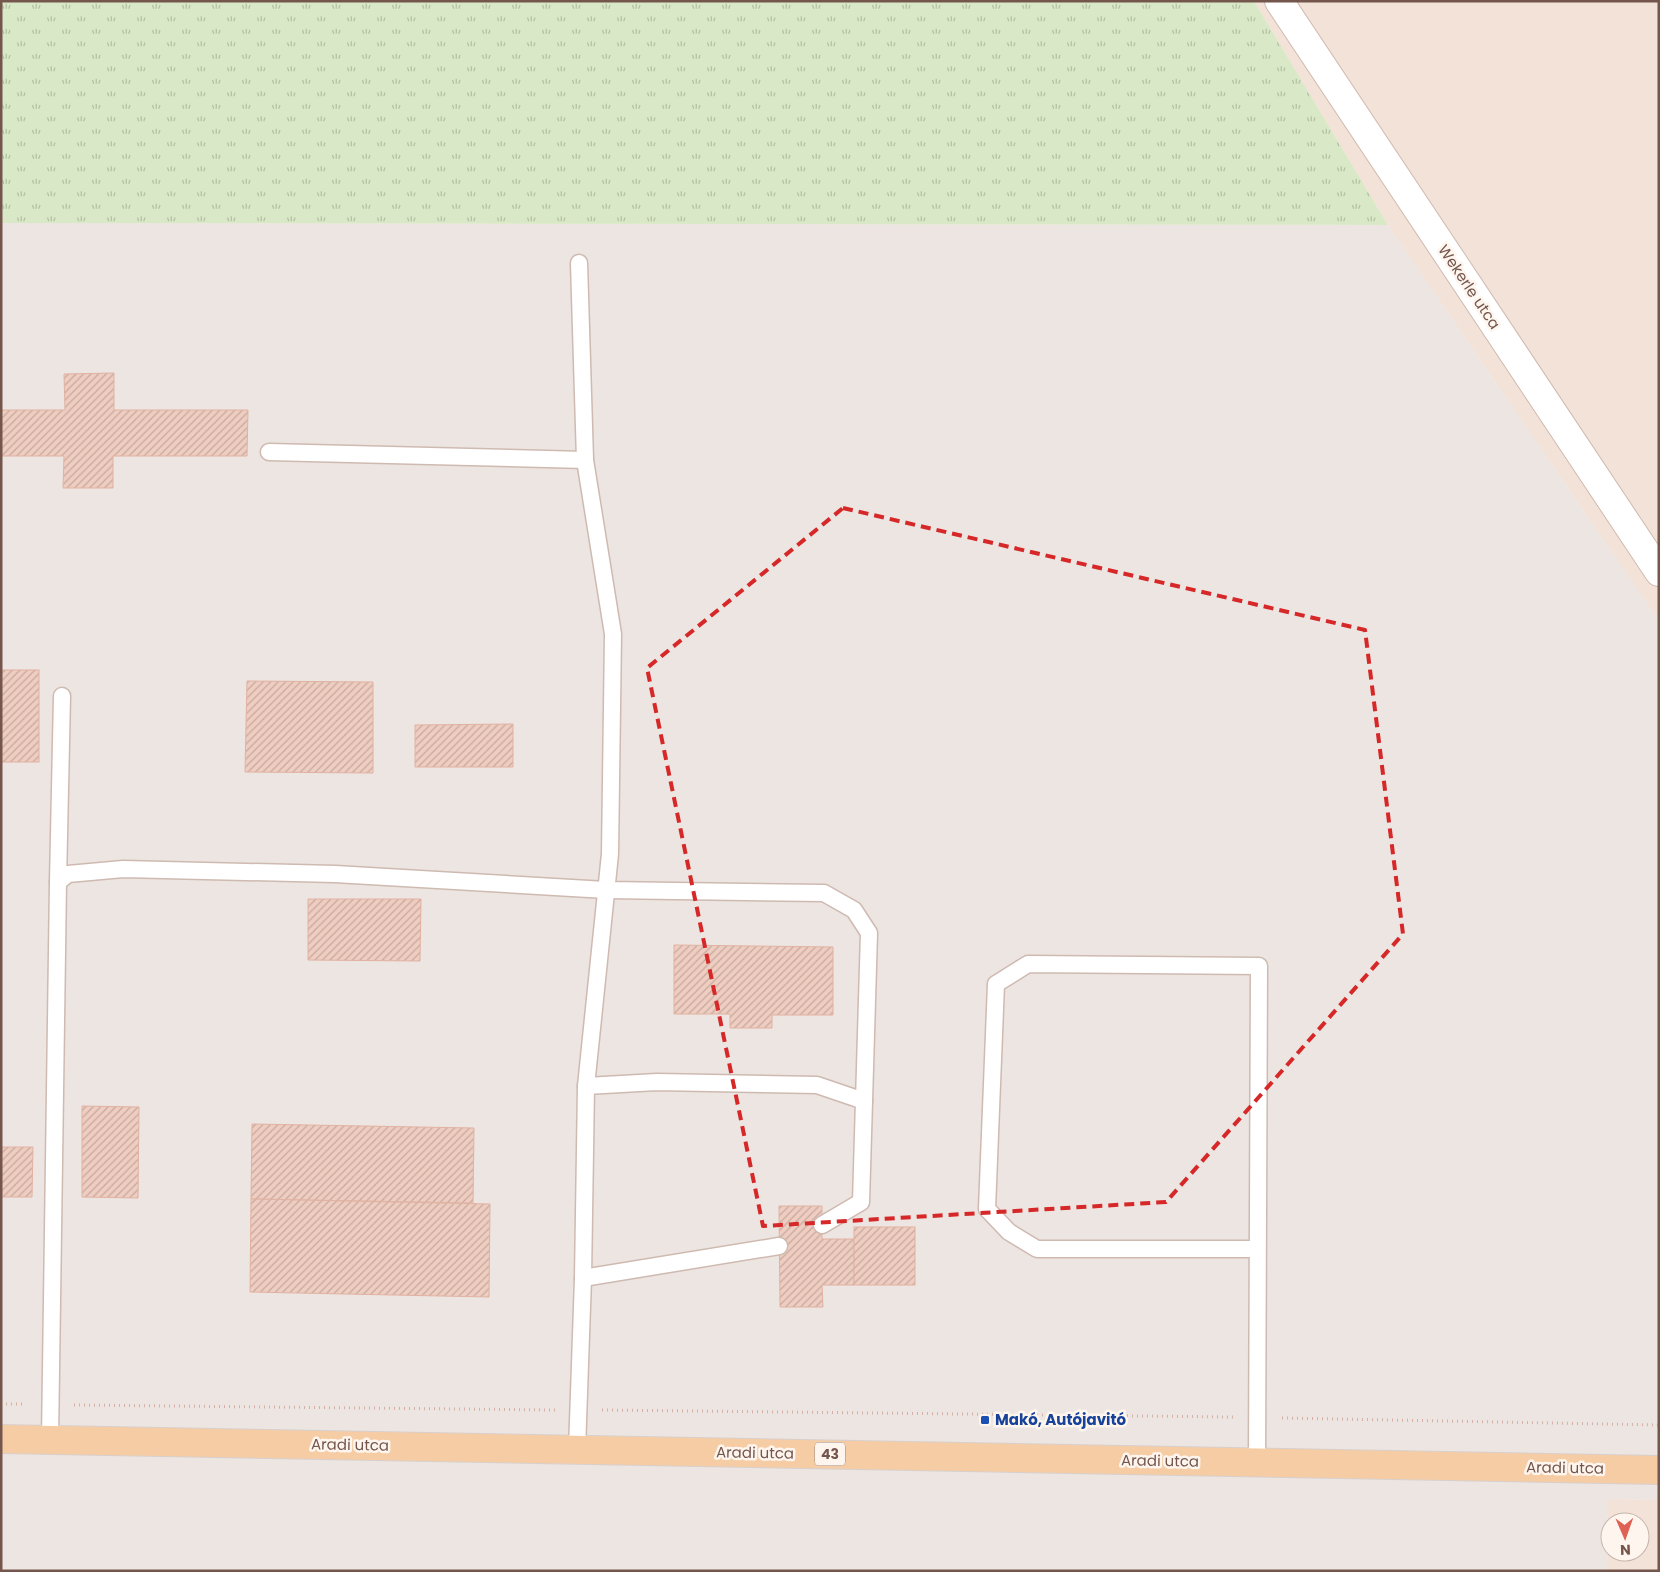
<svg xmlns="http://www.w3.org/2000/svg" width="1660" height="1572" font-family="Poppins,sans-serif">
<defs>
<pattern id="grass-tufts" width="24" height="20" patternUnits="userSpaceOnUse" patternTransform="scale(1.25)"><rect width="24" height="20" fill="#d9e9c7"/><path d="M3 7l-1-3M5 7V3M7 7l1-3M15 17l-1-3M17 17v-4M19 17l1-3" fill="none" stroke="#b5c0a4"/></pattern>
<pattern id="building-hatch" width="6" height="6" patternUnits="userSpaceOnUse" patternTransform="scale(1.25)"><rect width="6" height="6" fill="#efcdc1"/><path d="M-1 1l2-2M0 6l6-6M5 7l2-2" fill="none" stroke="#c6a99f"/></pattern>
</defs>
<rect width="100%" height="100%" fill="#fbf1e8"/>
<g fill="#f3e2d7" fill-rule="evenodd">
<polygon points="1254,1 1659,1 1659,621 1388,225"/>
<path d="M1607,1499L1659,1500V1571H1608ZM1610,1522H1640V1552H1610Z"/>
</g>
<polygon fill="#ece5e1" points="1,223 1388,225 1659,621 1659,1500 1607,1499 1608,1571 1,1571"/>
<polygon fill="url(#grass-tufts)" points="1,1 1254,1 1388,225 1,223"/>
<g fill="url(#building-hatch)" stroke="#e1b2a2">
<polygon points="114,373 114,410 248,410 247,456 113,456 113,488 63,488 64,456 1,456 1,410 65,410 64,374"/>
<rect x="1" y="670" width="38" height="92"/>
<polygon points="247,681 373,682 373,773 245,772"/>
<polygon points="513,724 513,767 415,767 415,725"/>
<polygon points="308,899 421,899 420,961 308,960"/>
<polygon points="674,945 833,947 833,1015 772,1015 772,1028 730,1028 730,1014 674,1014"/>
<polygon points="82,1106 139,1107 138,1198 82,1197"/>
<polygon points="252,1124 474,1128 473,1203 251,1199"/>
<polygon points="1,1147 33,1147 32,1197 1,1197"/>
<polygon points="251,1199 490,1204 489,1297 250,1292"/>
<polygon points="779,1206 822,1206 822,1239 854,1239 854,1285 822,1285 823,1307 780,1307"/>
<rect x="854" y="1227" width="61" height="58"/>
</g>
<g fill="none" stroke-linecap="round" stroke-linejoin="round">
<defs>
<g id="service">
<polyline points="269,452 585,460"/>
<polyline points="58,882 62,696"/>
<polyline points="586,1086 657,1082 817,1085 864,1101"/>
<polyline points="1257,1249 1037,1249 1009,1232 987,1209 996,984 1028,964 1259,966 1257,1463"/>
<polyline points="583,1278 779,1246"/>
<polyline points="50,1440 58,882 68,874 123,869 335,874 606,890 824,893 854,910 869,933 861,1202 822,1225"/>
<polyline points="577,1450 583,1278 586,1086 610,854 613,634 585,460 579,263"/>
</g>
<polyline id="minor" points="1279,1 1659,572"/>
<polyline id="primary" points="1,1439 1659,1470"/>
</defs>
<use href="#service" stroke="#cfbab1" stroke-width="19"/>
<use href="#minor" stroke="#cfbab1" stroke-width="30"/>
<use href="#primary" stroke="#d8d0cd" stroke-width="30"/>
<g stroke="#d5b0a4" stroke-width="3" stroke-dasharray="1 4" stroke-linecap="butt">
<polyline points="1,1404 26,1404"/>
<polyline points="74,1405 556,1410"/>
<polyline points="602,1410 1233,1417"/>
<polyline points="1282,1418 1659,1425"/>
</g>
<use href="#service" stroke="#fff" stroke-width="16"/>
<use href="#minor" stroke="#fff" stroke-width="28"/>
<use href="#primary" stroke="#f6cca4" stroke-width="28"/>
</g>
<path fill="none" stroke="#d62828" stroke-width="4" stroke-dasharray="10 6" stroke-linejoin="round" d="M843,508L1365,630L1403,934L1166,1202L763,1226L647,668Z"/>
<rect fill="#1a4fb4" stroke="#fef6ee" stroke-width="2" x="980" y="1415" width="10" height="10" rx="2.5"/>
<g text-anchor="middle" stroke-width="5" stroke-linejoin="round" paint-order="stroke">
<rect fill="#fef6ee" stroke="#9d867d" stroke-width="1" x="815" y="1442.5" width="30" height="23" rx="4"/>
<g font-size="14" font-weight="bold" fill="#74564d">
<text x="830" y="1459">43</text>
</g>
<g font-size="15" fill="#74564d" stroke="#fef6ee">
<text transform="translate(1469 287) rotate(56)" y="5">Wekerle utca</text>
<text transform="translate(350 1445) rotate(1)" y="5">Aradi utca</text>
<text transform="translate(755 1453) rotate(1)" y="5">Aradi utca</text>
<text transform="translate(1160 1461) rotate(1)" y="5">Aradi utca</text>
<text transform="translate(1565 1468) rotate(1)" y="5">Aradi utca</text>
</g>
<g font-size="15" font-weight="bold" fill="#164399" stroke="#fef6ee" text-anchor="start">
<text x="995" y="1425">Makó, Autójavitó</text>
</g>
</g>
<rect width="1660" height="1572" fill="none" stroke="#74564d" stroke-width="5"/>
<g transform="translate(1625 1537) rotate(178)"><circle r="24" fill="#fef6ee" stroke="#c7b6ae"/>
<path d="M0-4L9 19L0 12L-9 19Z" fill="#df6054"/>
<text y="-8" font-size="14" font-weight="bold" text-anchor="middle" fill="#74564d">N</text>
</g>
</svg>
